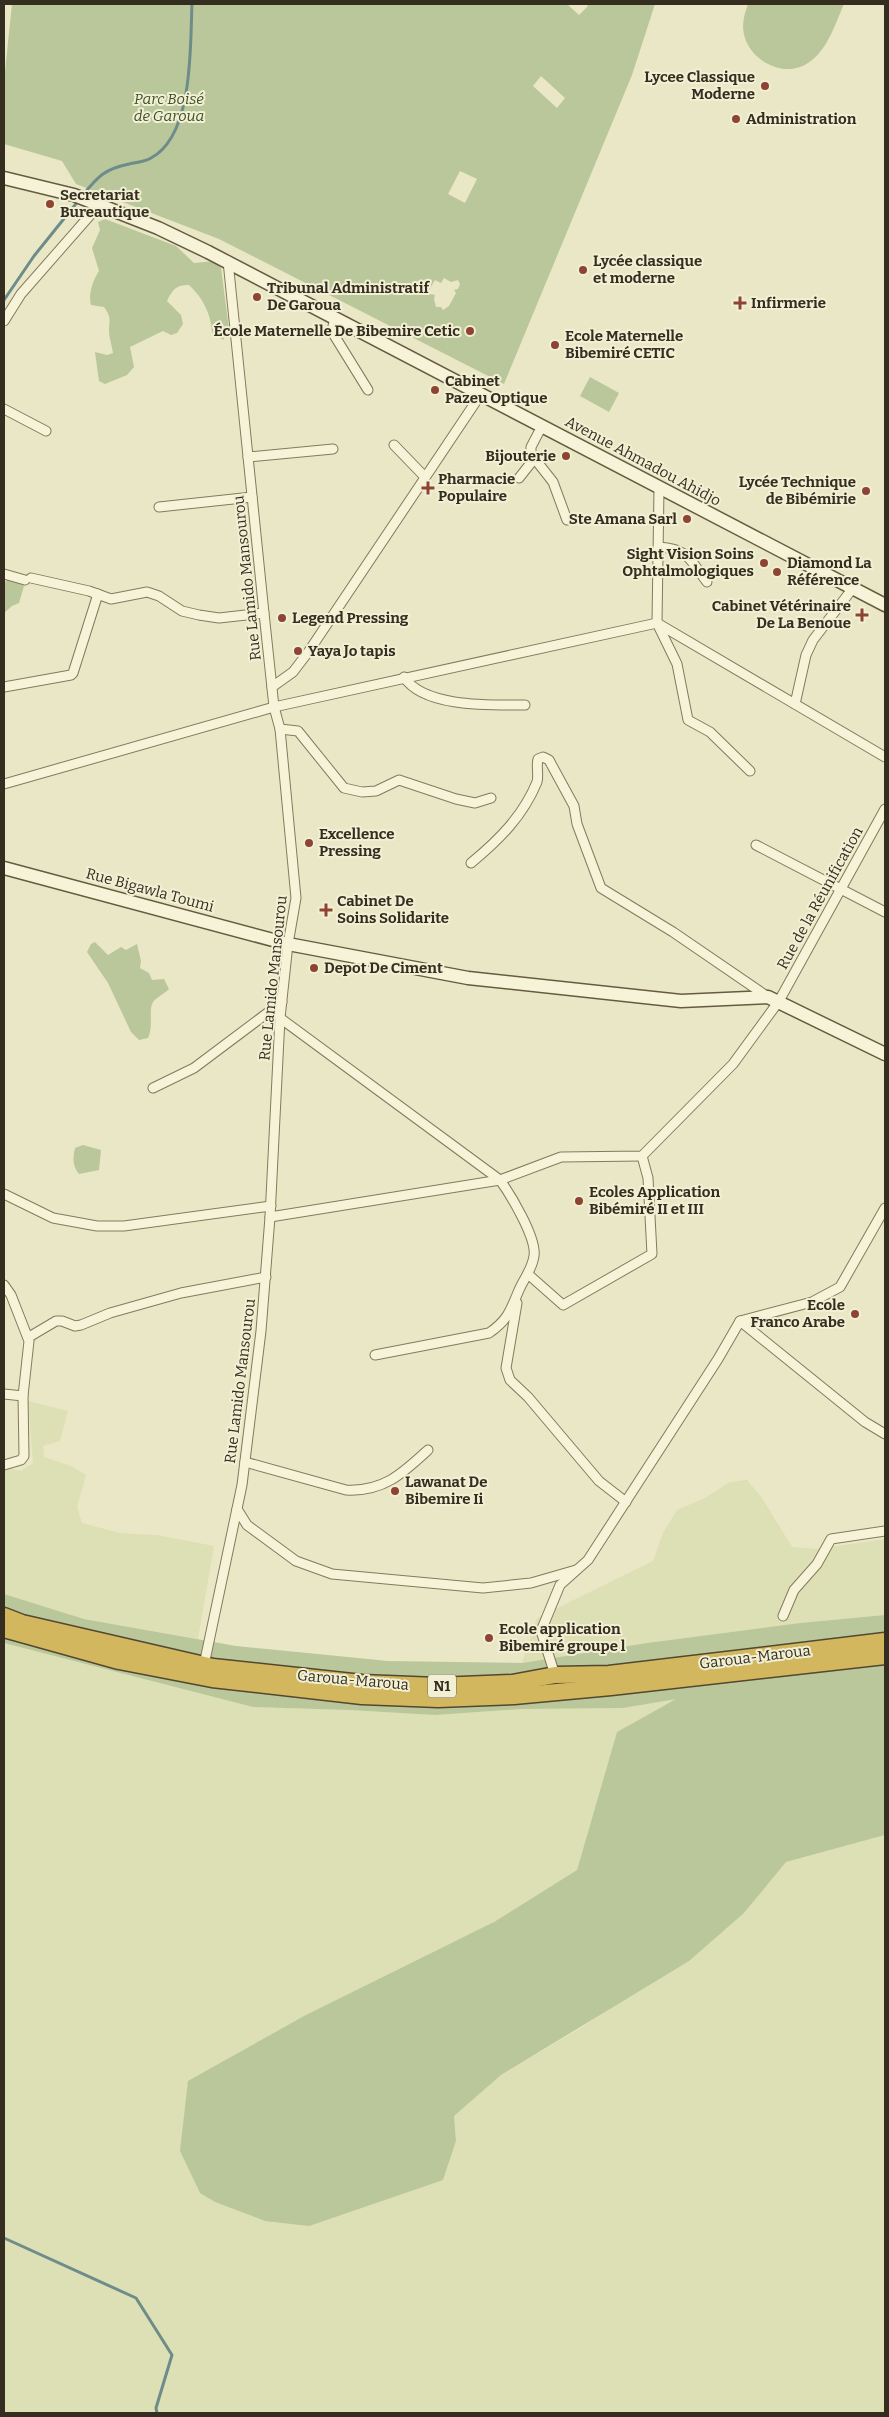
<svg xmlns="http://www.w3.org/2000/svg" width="889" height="2417" font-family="Bitter,serif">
<rect width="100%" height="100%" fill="#eae7c6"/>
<g fill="#dddfb4">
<polygon points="28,1401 68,1411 60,1441 43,1446 44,1457 71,1466 86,1475 77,1507 82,1523 120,1533 157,1535 214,1546 198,1639 84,1619 4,1594 4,1467 21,1471 33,1463"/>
<polygon points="747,1480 762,1498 792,1547 816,1549 885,1539 885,1615 800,1623 647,1643 522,1663 537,1618 653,1561 663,1533 677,1510 705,1498 730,1482"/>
<polygon points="4,1643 253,1707 349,1710 435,1715 522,1709 623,1708 678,1698 617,1732 577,1870 494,1922 180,2151 200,2193 215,2202 265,2221 400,2193 443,2180 456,2141 454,2116 501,2075 584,2026 744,1913 786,1862 885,1835 885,2413 4,2413"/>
</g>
<g fill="#b9c79a" fill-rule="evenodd">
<path d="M12,4H567L579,15L588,6L586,4H655L632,75L504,384L219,239L76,184L62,161L4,144V81ZM541,76L565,98L557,108L533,86ZM460,171L477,179L465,203L448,194ZM444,278L451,282L458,280L460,284L458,289L454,290L456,293L449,306L443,310L441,307H436L434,299L435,295L430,294L429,290L435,280L441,283Z"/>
<path d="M748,4H844C835,24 828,50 808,63C786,78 753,63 745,38C741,26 744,15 748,4Z"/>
<path d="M105,219L176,246L194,263L215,261L221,268L229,329L223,340L212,332C211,314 203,298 189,285C176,285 173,289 167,301L181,315L183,324L177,333L171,335L163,331L130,347L134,367L127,375L105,384L99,381L95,352L107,355L113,353C112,346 109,337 109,331C109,320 112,318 104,307L91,305C88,294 93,280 99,271L92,248L100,230L98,222Z"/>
<polygon points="590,377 619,393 609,412 580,396"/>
<polygon points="7,579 18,579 24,586 19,603 12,606 4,613 4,584"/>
<path d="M95,942L108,955L121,947L126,950L137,944L141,961L140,968L149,973L152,980L164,979L169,989C164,994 157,997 153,1002C148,1010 154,1025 148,1038L139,1040L131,1032L108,983L87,952L91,944Z"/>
<path d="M83,1145L101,1150L99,1170L79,1174C72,1166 73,1157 75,1148Z"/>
<polygon points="4,1594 84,1619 236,1646 388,1661 522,1663 647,1643 800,1623 885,1615 885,1835 786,1862 744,1913 689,1961 501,2075 454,2116 456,2141 443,2180 309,2226 265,2221 215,2202 200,2193 180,2151 188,2081 304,2016 494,1922 577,1870 617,1732 676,1699 623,1708 522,1709 435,1715 349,1710 253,1707 4,1643"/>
</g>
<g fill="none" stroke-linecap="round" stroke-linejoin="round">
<g stroke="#6e8c8a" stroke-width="3">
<path d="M83,195C98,176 105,169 129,164C136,162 145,162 151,158C194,135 190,46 192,4"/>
<polyline points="4,300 34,256 79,200"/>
<polyline points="4,2238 136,2298 172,2355 156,2408 157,2413"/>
</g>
<defs>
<g id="street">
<polyline points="335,318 333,326 334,335 368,390"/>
<polyline points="4,321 21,294 99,205"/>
<polyline points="4,409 46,431"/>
<polyline points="542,426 531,447 531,454 553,482 567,520"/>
<polyline points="394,445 424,476"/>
<polyline points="248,457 333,449"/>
<polyline points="519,478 534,459"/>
<polyline points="659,488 657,623 677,664 688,720 710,732 750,771"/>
<polyline points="159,507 252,497"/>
<path d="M659,547C689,549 690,560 707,582"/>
<polyline points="4,574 25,580"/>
<polyline points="31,578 89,591 111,599 147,592 159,596 182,611 199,615 219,618 264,613"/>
<path d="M404,677C424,708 492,705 525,705"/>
<polyline points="4,687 71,675 73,673 98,594"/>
<polyline points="272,687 293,672 309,651 481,394"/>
<polyline points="795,704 806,655 813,640 853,588"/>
<polyline points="280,729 298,731 344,788 362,792 376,791 399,780 456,799 475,803 491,798"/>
<polyline points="4,784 274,707 657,623 885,757"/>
<polyline points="756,845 885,912"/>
<path d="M471,863C499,840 523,816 537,782C539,775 536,767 538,759L543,757L549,760L574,806L577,824L601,888L673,932L768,997"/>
<path d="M280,1018L500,1180C510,1194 537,1238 534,1256C532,1270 524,1278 519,1290C510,1311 508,1320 489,1333L375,1355"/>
<polyline points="153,1088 194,1068 282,1002"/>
<polyline points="4,1194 53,1218 97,1226 124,1226 271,1206"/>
<polyline points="270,1217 500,1180 561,1157 642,1156 733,1064 779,1001 885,809"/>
<polyline points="529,1275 563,1305 652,1254 648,1178 642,1156"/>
<polyline points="4,1285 11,1295 29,1341 23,1396 24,1456 21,1460 4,1465"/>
<polyline points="517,1303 506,1368 510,1380 528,1397 599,1481 626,1502"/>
<polyline points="740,1321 865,1422 885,1434"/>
<polyline points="29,1337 56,1321 62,1321 75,1326 81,1325 110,1313 181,1293 266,1277"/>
<polyline points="4,1394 23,1396"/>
<path d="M245,1462L346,1490C383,1492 402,1474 428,1450"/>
<polyline points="237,1509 247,1525 296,1561 332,1574 483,1588 531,1583 576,1570"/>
<polyline points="783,1616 794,1590 817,1564 831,1539 885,1531"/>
<polyline points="204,1665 242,1485 261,1331 270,1217 280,1018 288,944 296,898 280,729 274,707 264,613 228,261"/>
<polyline points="555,1675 541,1631 560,1585 588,1560 718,1359 740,1321 812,1302 840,1287 885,1208"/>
</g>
<g id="secondary">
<polyline points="4,178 74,195 158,228 208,252 885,605"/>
<polyline points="4,868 288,944 468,978 681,1001 768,997 885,1054"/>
</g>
<g id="highway">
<polyline points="4,1616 22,1623 213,1667 362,1683 437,1686 512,1683 555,1675 609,1674 885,1641"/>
<polyline points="4,1629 119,1661 212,1679 362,1696 438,1699 514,1696 611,1687 885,1656"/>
</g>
</defs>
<use href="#street" stroke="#847a5d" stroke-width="11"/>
<use href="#secondary" stroke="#665b40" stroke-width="15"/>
<use href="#highway" stroke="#524731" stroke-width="19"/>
<use href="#street" stroke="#f6f3d8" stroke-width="9"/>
<use href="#secondary" stroke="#f6f3d8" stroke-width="12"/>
<use href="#highway" stroke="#d2b75e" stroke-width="16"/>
</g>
<g fill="#8e4432" stroke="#f2f0d4" stroke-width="2">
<circle cx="765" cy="86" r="5"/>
<circle cx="736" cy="119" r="5"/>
<circle cx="50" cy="204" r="5"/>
<circle cx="583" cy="270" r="5"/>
<circle cx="257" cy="297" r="5"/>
<path d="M737.5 295.5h5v5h5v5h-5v5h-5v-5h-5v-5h5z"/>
<circle cx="470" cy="331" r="5"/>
<circle cx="555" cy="345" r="5"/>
<circle cx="435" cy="390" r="5"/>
<circle cx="566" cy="456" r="5"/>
<path d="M425.5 480.5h5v5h5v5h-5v5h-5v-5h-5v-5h5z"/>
<circle cx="866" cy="491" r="5"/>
<circle cx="687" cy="519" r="5"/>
<circle cx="764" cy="563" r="5"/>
<circle cx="777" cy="572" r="5"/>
<path d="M859.5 607.5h5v5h5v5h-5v5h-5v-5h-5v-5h5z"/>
<circle cx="282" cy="618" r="5"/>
<circle cx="298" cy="651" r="5"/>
<circle cx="309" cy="843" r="5"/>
<path d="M323.5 902.5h5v5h5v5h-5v5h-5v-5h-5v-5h5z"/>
<circle cx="314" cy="968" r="5"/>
<circle cx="579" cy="1201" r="5"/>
<circle cx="855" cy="1314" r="5"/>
<circle cx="395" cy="1491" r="5"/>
<circle cx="489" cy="1638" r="5"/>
</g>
<g text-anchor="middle" stroke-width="4" stroke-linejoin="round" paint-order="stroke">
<rect fill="#f2f0d4" stroke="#6e6856" stroke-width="1" x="428" y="1674.5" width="28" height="23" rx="4"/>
<g font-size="14" font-weight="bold" fill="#352e20">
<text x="442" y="1691">N1</text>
</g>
<g font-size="15" font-weight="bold" fill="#352e20" stroke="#f2f0d4" text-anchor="start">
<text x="755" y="82" text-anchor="end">Lycee Classique<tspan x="755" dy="17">Moderne</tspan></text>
<text x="746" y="124">Administration</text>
<text x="60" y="200">Secretariat<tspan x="60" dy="17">Bureautique</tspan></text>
<text x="593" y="266">Lycée classique<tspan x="593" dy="17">et moderne</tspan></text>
<text x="267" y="293">Tribunal Administratif<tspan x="267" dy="17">De Garoua</tspan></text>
<text x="751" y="308">Infirmerie</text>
<text x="460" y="336" text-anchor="end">École Maternelle De Bibemire Cetic</text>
<text x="565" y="341">Ecole Maternelle<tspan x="565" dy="17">Bibemiré CETIC</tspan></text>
<text x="445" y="386">Cabinet<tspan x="445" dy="17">Pazeu Optique</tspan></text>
<text x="556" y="461" text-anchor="end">Bijouterie</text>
<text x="438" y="484">Pharmacie<tspan x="438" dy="17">Populaire</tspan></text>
<text x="856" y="487" text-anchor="end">Lycée Technique<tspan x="856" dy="17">de Bibémirie</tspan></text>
<text x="677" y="524" text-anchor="end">Ste Amana Sarl</text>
<text x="754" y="559" text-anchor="end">Sight Vision Soins<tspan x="754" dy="17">Ophtalmologiques</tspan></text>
<text x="787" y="568">Diamond La<tspan x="787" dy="17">Référence</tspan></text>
<text x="851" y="611" text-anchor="end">Cabinet Vétérinaire<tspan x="851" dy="17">De La Benoue</tspan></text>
<text x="292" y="623">Legend Pressing</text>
<text x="308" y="656">Yaya Jo tapis</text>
<text x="319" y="839">Excellence<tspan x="319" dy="17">Pressing</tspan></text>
<text x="337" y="906">Cabinet De<tspan x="337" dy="17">Soins Solidarite</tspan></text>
<text x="324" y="973">Depot De Ciment</text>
<text x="589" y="1197">Ecoles Application<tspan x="589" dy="17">Bibémiré II et III</tspan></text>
<text x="845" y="1310" text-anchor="end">Ecole<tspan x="845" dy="17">Franco Arabe</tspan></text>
<text x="405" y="1487">Lawanat De<tspan x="405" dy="17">Bibemire Ii</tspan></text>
<text x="499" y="1634">Ecole application<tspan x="499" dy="17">Bibemiré groupe l</tspan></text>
</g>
<g font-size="15" font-style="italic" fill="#3e5028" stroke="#f2f0d4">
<text x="169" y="104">Parc Boisé<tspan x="169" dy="17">de Garoua</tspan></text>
</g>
<g font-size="15" fill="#352e20" stroke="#f2f0d4">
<text transform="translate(643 461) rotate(28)" y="5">Avenue Ahmadou Ahidjo</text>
<text transform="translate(247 578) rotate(-96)" y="5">Rue Lamido Mansourou</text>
<text transform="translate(150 890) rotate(15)" y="5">Rue Bigawla Toumi</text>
<text transform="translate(820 898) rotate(-61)" y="5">Rue de la Réunification</text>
<text transform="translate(273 978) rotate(-84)" y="5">Rue Lamido Mansourou</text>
<text transform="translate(240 1381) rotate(-83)" y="5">Rue Lamido Mansourou</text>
<text transform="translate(755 1657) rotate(-7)" y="5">Garoua-Maroua</text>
<text transform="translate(353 1680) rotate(5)" y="5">Garoua-Maroua</text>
</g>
</g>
<rect width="889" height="2417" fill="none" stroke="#352e20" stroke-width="10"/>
</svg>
